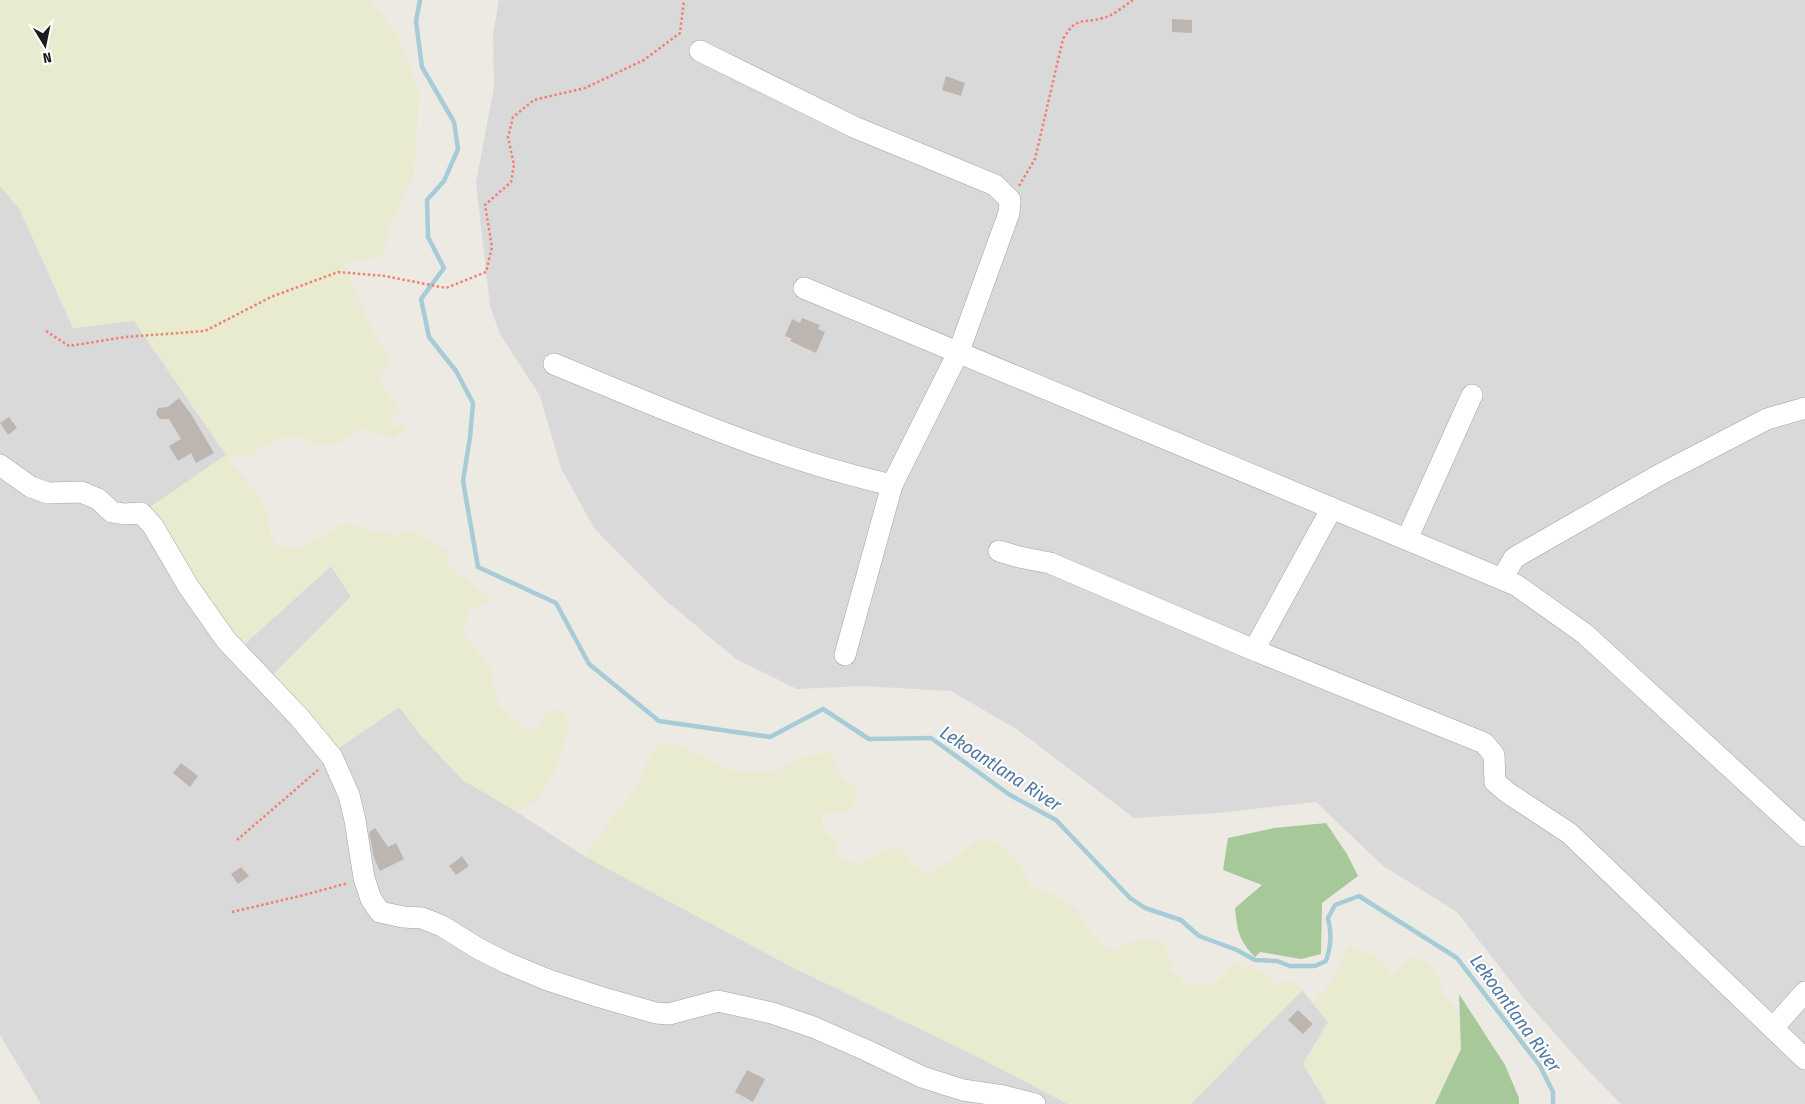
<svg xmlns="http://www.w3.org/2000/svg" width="1805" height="1104" font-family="'Fira Sans Condensed',sans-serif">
<rect width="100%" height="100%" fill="#edeae3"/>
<g fill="#dad9d9">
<polygon points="499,0 1805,0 1805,1104 1621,1104 1580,1062 1526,1001 1457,912 1382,865 1316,802 1217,813 1134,818 1018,730 951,691 863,686 797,689 736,659 664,599 594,528 561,468 540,396 500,334 490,306 476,182 494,87 493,34"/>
<polygon points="0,186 19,208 73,328 134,320 226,455 142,513 237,651 331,566 351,597 273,675 339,748 399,707 423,738 463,780 517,812 584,856 790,966 978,1057 1068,1104 41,1104 0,1035"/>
<polygon points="1302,990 1328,1022 1303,1064 1327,1104 1191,1104"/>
</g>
<g fill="#e8ebcf">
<polygon points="0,0 371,0 398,35 419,94 414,174 393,219 382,257 343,264 379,343 392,356 378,380 400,412 390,415 393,426 398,427 403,424 407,428 393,439 360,429 344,440 321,447 301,438 280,437 250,456 227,456 264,504 270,525 271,537 280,548 298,548 347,522 370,530 398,535 412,530 448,552 447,564 492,599 469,610 463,633 491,669 494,689 499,704 513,719 527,730 540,727 548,710 563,710 569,726 565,743 553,774 539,798 517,812 463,780 423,738 399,707 339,748 273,675 351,597 331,566 237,651 141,513 226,455 134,321 74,328 19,208 0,186"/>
<polygon points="663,742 685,747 708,760 730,770 769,773 780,770 802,758 831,751 838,771 845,781 856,788 855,804 846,813 823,813 822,827 836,842 837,855 859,864 887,850 900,847 911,863 930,874 959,855 980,838 997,842 1009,852 1023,869 1031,885 1055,895 1077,909 1086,927 1102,945 1111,952 1131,942 1147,939 1160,941 1166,947 1170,959 1171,970 1186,983 1211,984 1221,979 1226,971 1236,961 1244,967 1267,973 1273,983 1293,981 1302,990 1191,1104 1068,1104 978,1057 790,966 584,856 639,783 651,753"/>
<polygon points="1349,947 1375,956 1392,974 1413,956 1425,961 1442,984 1443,993 1460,1016 1461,1049 1435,1104 1327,1104 1303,1064 1328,1022 1312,1003 1332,981"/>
</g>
<g fill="#a7c99a">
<path d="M1326,823L1347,854L1358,876L1322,903L1321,954L1301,959L1260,952L1255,957C1239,941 1237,930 1235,908L1262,885L1223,870L1228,838L1274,828Z"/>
<polygon points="1459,994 1505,1065 1519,1098 1519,1104 1435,1104 1461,1049"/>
</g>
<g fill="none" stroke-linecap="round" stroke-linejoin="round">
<path stroke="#a6ccd8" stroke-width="4.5" d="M420,0L416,21L422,67L454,122L458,149L444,181L427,200L428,237L444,268L421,299L429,337L456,371L473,403L470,437L463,481L478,567L556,603L589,664L659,721L770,737L823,709L869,739L931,738L1010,795L1056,820L1130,898L1145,908L1181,920L1199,936L1237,950L1255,960L1277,961L1290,966H1315L1326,961C1331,945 1332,935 1328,918L1335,905L1359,896L1457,958L1540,1066L1553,1092V1104"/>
</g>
<g fill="#bdb6b0">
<polygon points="1172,19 1192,20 1192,33 1172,32"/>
<polygon points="946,76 965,83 961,96 942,90"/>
<polygon points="802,318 820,325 818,329 825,332 816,353 790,341 792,339 785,336 792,319 800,323"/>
<polygon points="179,398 191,414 214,453 196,463 191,453 178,461 169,446 181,439 169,419 160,419 156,414 158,408 168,407"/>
<polygon points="9,417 17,428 8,435 0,423"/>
<polygon points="181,763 198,776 190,787 173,773"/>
<polygon points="375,828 388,847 396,843 404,859 380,871 374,858 369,832"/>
<polygon points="462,856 469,866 456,875 449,866"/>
<polygon points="241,867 249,876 238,884 231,874"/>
<polygon points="1298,1010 1313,1024 1303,1034 1288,1020"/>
<polygon points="747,1070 765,1079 753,1102 735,1092"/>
</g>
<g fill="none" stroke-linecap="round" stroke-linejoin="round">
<defs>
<g id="minor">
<polyline points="700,51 854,127 995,185 1010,200 1009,213 959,351 892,485 845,655"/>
<polyline points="804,288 1516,585 1585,634 1805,836"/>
<path d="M554,364C664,409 775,459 892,485"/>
<polyline points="0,465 31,487 48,493 81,492 98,499 112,512 124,514 141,513 153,526 188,586 226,640 299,717 332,757 349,795 355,820 364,878 371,899 380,912 403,917 422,918 442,926 479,949 507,963 548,980 600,997 656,1013 669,1014 718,1001 772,1013 813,1027 868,1051 922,1077 963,1090 1003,1096 1035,1104"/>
<polyline points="1407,539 1472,395"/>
<polyline points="999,551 1019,557 1050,563 1254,650 1484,743 1494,755 1495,782 1508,793 1569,833 1805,1059"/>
<polyline points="1502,579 1514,558 1659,475 1767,419 1805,408"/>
<polyline points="1254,650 1332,508"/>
<polyline points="1773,1028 1805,992"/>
</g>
</defs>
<use href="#minor" stroke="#a3a3a3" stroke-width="22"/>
<g stroke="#ef8072" stroke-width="2.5" stroke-dasharray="2.5 2.5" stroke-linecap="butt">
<path d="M1019,186L1035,159L1063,39C1077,16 1080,24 1103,18C1113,16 1124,6 1133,0"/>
<polyline points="46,331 69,346 125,337 205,331 271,297 338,272 385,276 446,288 486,272 492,247 485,205 511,182 514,165 508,137 513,117 534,100 585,88 644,60 680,33 684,0"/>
<polyline points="237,840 318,770"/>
<polyline points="232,912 300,896 348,883"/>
</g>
<use href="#minor" stroke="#fff" stroke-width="21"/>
</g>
<g text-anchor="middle" stroke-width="4" stroke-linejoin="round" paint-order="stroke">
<g font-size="19" font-style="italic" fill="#5079a4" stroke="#fff">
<text transform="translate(1001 768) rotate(33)" y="7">Lekoantlana River</text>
<text transform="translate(1516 1013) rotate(54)" y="7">Lekoantlana River</text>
</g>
</g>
<g transform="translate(45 45) rotate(170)" stroke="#ffffff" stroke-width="4" paint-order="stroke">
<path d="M0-4L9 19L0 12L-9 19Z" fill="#1c1c1c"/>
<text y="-8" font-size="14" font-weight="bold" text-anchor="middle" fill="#1c1c1c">N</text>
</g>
</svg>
